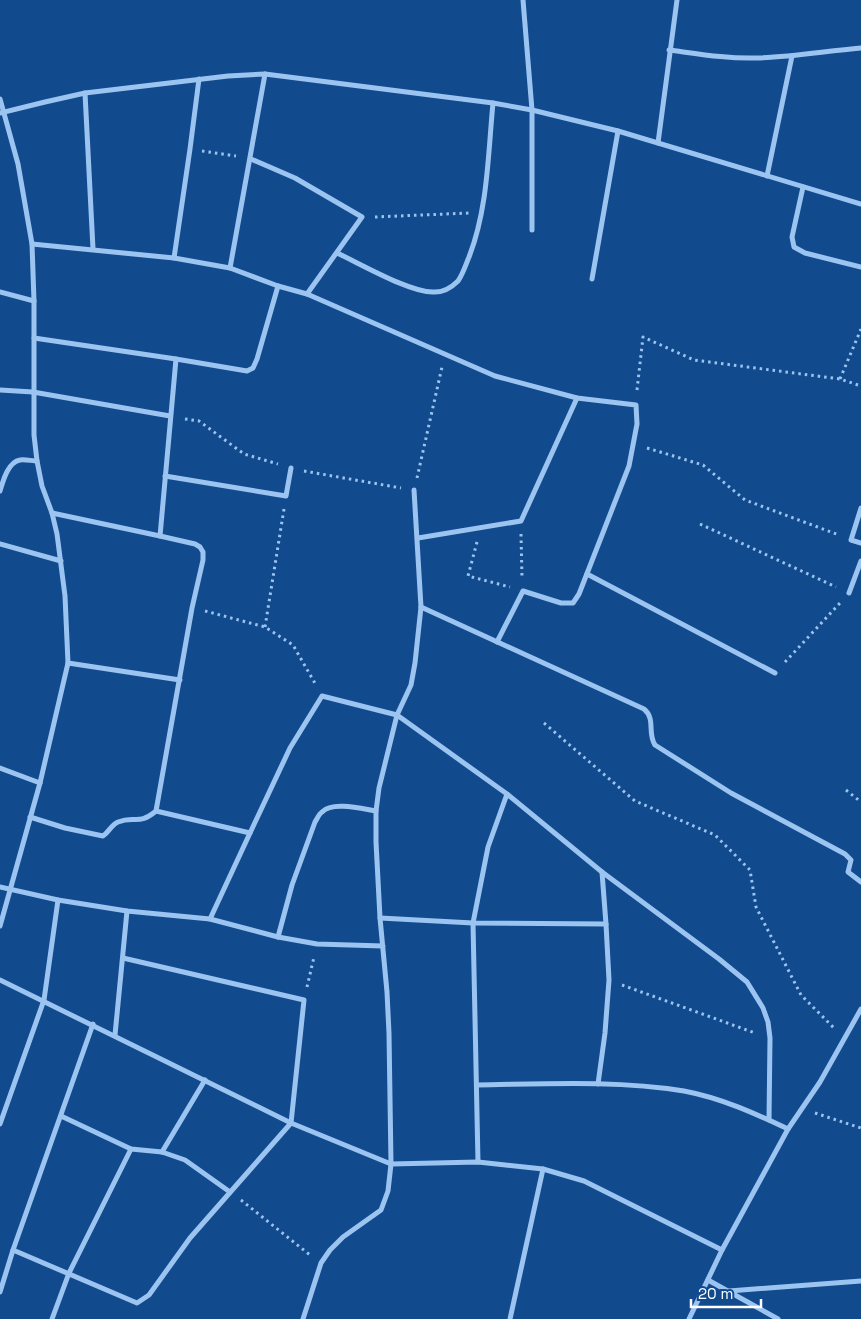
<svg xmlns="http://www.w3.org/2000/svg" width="861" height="1319" font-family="'Space Grotesk',sans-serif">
<rect width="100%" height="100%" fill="#124a8e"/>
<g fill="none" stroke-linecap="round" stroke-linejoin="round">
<g stroke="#9cc4f1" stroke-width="3" stroke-dasharray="2.5 4" stroke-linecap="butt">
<polyline points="202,151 236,156"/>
<polyline points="375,217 469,213"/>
<polyline points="840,379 861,329"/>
<polyline points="637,390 643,337 694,360 840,379 861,386"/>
<polyline points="185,419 199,421 244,454 278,464"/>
<polyline points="647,448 703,465 745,500 839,535"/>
<polyline points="304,471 401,488"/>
<polyline points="417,478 442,367"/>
<polyline points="700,524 836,587"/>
<polyline points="521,534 522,578"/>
<polyline points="477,542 468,576 510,587"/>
<polyline points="205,611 265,627 293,645 316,685"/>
<polyline points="265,627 284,509"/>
<polyline points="785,662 840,603"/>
<polyline points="544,723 635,801 715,835 750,870 756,907 801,995 834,1028"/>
<polyline points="846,790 861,802"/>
<polyline points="622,985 755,1033"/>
<polyline points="307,987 314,957"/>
<polyline points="815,1113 861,1128"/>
<polyline points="241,1200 310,1255"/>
</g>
<g stroke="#9cc4f1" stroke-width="5">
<polyline points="523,0 532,110 532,230"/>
<path d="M669,50C699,54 728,59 757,58C792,57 826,51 861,48"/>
<polyline points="85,93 93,249"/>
<polyline points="0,99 18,164 32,244 34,301 34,435 37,461 42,486 52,513 57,534 65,596 68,663 40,783 0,926"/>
<polyline points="0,113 45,102 85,93 228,76 265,74 493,103 532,110 618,131 861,204"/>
<polyline points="658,143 677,0"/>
<polyline points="251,159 295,178 362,217 307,294"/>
<polyline points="767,176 792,56"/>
<polyline points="803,187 792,237 794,247 805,253 861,267"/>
<polyline points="32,244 174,258 230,268 278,286 307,294 495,376 577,398 636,405 637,424 629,466 579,594 573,603 561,603 523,591 497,642"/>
<path d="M337,253C359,263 412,294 435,292C443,292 452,287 458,281C463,274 466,264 469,257C488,208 488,154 493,103"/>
<polyline points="174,258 190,149 199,79"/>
<polyline points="230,268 265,74"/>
<polyline points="592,279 618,131"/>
<polyline points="0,292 34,301"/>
<polyline points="34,338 176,359 247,371 253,368 257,359 278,286"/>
<polyline points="0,390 33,392 170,416"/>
<polyline points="165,476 286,496 291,468"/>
<path d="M0,491C3,481 8,462 20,460C25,459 32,461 37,461"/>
<polyline points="861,508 851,540 861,543"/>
<polyline points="52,513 160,536 176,359"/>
<polyline points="418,538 521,521 577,398"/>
<polyline points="0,544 61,561"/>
<polyline points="587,574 775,673"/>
<polyline points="849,593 861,561"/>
<path d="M421,607L644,709C656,719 647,733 655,745L731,793L845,854L851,860L848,872L861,882"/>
<polyline points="68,663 180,680"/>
<polyline points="0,768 40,783"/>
<polyline points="156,811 250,833 290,748 322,696 397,715 507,794 602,872 719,959 747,982 763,1008 768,1022 770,1038 769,1120"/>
<path d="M30,817L65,828L103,836C109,832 111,825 118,822C135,815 138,826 156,811L192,608L203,560V552L200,547L195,544L160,536"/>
<polyline points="602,872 606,924"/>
<polyline points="0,887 58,900 127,911 210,919 278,937 317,944 383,946"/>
<polyline points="380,918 473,923 606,924 609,980 605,1033 598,1084"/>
<polyline points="210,919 250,833"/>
<path d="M278,937L292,885L315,822C317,819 319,814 322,812C332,801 363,809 376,811"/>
<polyline points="0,980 291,1123 391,1164 478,1162 543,1169 584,1181 722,1250"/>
<polyline points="115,1035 127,911"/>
<path d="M477,1085C545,1084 616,1080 684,1091C721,1098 754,1113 788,1129"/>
<polyline points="61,1116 131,1149 162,1152 185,1160 230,1192"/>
<polyline points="0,1124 44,1000 58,900"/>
<polyline points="162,1152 205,1080"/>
<polyline points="478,1162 473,923 488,847 507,794"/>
<polyline points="13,1250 137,1303 149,1295 190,1238 291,1123 304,1000 123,958"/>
<polyline points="708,1280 778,1319"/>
<polyline points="729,1291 861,1281"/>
<polyline points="0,1292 13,1250 93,1024"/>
<polyline points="52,1319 69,1273 131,1149"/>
<polyline points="303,1319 321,1263 330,1250 343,1237 381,1210 388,1191 391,1164 389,1033 387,992 380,918 376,842 376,811 379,788 397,715 411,685 415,663 421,607 414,490"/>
<polyline points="510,1319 543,1169"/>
<polyline points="689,1319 722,1250 788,1129 820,1082 861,1009"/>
</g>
</g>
<path d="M691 1299v8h70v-8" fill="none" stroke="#ffffff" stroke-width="2.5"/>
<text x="698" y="1299" font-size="15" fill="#ffffff" stroke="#124a8e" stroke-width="4" paint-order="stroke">20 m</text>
</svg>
